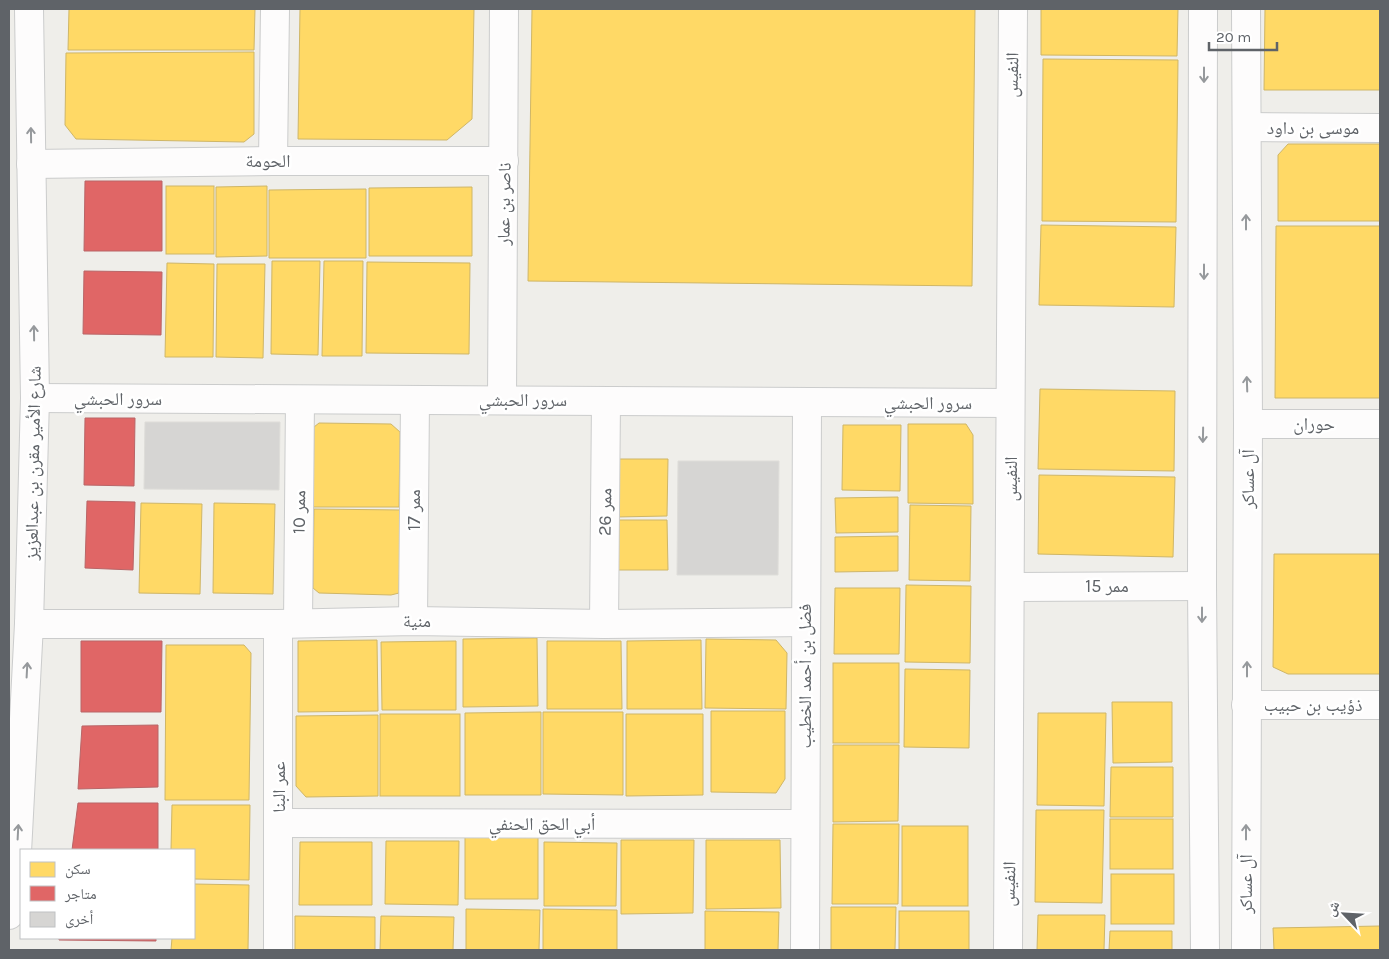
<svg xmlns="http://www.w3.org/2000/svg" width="1389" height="959" font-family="Karla,'Noto Naskh Arabic',sans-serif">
<rect width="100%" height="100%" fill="#efeeea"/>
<g fill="#ffd966" stroke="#cfb667">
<polygon points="69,9 255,9 254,50 68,50"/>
<polygon points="300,9 474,9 472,119 447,140 298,139"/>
<polygon points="532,9 975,9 972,286 528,281"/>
<polygon points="1041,9 1178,9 1177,56 1041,55"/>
<polygon points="1265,9 1380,9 1380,90 1264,90"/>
<polygon points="254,52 254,134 244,142 76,139 65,125 66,53"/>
<polygon points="1043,59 1178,60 1176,222 1042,221"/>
<polygon points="1288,144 1380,144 1380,221 1278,221 1278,155"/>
<rect x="166" y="186" width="48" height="68"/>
<polygon points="267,186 267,256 216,257 216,187"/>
<polygon points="472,187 472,256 369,256 369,188"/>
<polygon points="366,189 366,258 269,258 269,190"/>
<polygon points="1041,225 1176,227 1174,307 1039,305"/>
<polygon points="1276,226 1380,226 1380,398 1275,398"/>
<polygon points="272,261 320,261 318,355 271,354"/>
<polygon points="324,261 363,261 362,356 322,356"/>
<polygon points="367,262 470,263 469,354 366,353"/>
<polygon points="167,263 214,264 213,357 165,357"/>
<polygon points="217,264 265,264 263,358 216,357"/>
<polygon points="1040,389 1175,391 1174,471 1038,469"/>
<polygon points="319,423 391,424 400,432 399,507 313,507 314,427"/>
<polygon points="908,424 966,424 973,435 973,504 908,503"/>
<polygon points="843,425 901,425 900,491 842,490"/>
<polygon points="616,459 668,459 667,516 616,517"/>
<polygon points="1039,475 1175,477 1173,557 1038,554"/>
<polygon points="898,497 898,532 836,533 835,498"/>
<polygon points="141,503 202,504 200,594 139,593"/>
<polygon points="214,503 275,504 273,594 213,593"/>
<polygon points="910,505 971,506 970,581 909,580"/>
<polygon points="314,509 401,510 399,593 391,595 319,593 313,588"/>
<polygon points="615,520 667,520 668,570 615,570"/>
<polygon points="898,536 898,571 835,572 835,537"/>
<polygon points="1274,554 1380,554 1380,674 1288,674 1273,667"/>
<polygon points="906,585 971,586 970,663 905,662"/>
<polygon points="835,588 900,588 899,654 834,654"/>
<polygon points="537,638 538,706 463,707 463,639"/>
<polygon points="706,639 776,640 787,653 786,709 705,708"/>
<polygon points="377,640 378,711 298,712 298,641"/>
<polygon points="701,640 702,709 627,709 627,641"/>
<polygon points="456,641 456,710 382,710 381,642"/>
<polygon points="547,641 621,641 622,709 547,709"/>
<polygon points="166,645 244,645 251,653 249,800 165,800"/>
<rect x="833" y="663" width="66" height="80"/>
<polygon points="905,669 970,670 969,748 904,747"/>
<polygon points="1112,702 1172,702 1172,762 1113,763"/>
<polygon points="711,711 785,711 785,779 776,793 711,792"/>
<polygon points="541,712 541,795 465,795 465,713"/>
<polygon points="543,712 623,712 623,795 543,794"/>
<polygon points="1038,713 1106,713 1104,806 1037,805"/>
<rect x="380" y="714" width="80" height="82"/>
<polygon points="626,714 703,714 703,795 626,796"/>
<polygon points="378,715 378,796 306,797 296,786 296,716"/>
<polygon points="833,745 899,745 898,821 833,822"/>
<polygon points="1111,767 1173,767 1173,817 1110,817"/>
<polygon points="172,805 250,805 249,880 194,879 194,850 171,850"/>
<polygon points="1036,810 1104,810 1102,903 1035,902"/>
<rect x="1110" y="819" width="63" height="50"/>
<polygon points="833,824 899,824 898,904 832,904"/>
<rect x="902" y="826" width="66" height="80"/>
<polygon points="465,835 538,836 538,899 465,899"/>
<polygon points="621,840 694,840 693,913 621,914"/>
<polygon points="706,840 780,840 781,908 706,909"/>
<polygon points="386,841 459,841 458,905 385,904"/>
<polygon points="300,842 372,842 372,905 299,905"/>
<polygon points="544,842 617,843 616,906 544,906"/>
<rect x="1111" y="874" width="63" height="50"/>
<polygon points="194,884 249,885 248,950 171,950 172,938 194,938"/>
<polygon points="831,907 896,907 895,950 831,950"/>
<polygon points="466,909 540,910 539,950 466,950"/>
<polygon points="543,909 617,910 617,950 543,950"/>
<polygon points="705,911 779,912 778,950 705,950"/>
<rect x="899" y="911" width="70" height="39"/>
<polygon points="1038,915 1105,915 1104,950 1037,950"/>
<polygon points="295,916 375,917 375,950 295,950"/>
<polygon points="381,916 454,917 453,950 380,950"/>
<polygon points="1380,926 1380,950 1274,950 1273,928"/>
<polygon points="1110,931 1172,931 1172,950 1109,950"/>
</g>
<g fill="#e06666" stroke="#b96567">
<polygon points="85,181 162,181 162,251 84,251"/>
<polygon points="84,271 162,272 161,335 83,334"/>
<polygon points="85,418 135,418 134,486 84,485"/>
<polygon points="87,501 135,502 133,570 85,568"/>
<polygon points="81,641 162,641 161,712 81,712"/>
<polygon points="158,725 158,787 78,789 82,726"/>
<polygon points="78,803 158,803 158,850 72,850"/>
<polygon points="59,938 156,938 156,941 59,940"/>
</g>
<g fill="#d6d5d3" stroke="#deddd9">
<polygon points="145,422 280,422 279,490 144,489"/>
<polygon points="678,461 779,461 778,575 677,575"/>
</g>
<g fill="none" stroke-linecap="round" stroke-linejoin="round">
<defs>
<g id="minor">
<polyline points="1203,9 1202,586 1205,950"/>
<polyline points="1247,127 1380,128"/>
<polyline points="273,161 275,9"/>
<polyline points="31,164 273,161 504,161"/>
<polyline points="35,398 1010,403"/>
<polyline points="502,400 504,9"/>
<polyline points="1248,424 1380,424"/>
<polyline points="1012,587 1202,586"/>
<polyline points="413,621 415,400"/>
<polyline points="298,623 300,400"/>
<polyline points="29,624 278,624 413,621 604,624 805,622"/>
<polyline points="278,624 278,950"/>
<polyline points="604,624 606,401"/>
<polyline points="1246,705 1380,705"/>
<polyline points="280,823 805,824"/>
<polyline points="9,915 15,890 29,624 35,398 29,9"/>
<polyline points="805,950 807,403"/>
<path d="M1008,950C1011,636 1009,323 1013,9"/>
<polyline points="1246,950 1248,424 1246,9"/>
</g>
</defs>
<use href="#minor" stroke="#cbcccc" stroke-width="30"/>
<use href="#minor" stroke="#fdfcfc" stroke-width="28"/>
</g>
<defs><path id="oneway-shaft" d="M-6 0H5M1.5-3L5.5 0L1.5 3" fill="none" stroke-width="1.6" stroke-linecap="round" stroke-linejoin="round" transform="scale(1.25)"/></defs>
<g stroke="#96999c">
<use href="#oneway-shaft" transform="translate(1204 75) rotate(90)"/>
<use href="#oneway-shaft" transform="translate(31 135) rotate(-91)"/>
<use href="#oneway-shaft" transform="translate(1246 222) rotate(-90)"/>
<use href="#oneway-shaft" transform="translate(1204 272) rotate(90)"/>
<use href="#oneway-shaft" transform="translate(34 333) rotate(-91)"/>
<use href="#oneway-shaft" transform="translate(1247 384) rotate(-92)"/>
<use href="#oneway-shaft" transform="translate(1203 435) rotate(91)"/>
<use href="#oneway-shaft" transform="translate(1202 615) rotate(90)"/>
<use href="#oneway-shaft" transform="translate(1247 669) rotate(-90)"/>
<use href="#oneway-shaft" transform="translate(27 670) rotate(-87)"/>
<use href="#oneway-shaft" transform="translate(18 832) rotate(-87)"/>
<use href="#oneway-shaft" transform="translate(1246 832) rotate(-90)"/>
</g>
<g text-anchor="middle" stroke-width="5" stroke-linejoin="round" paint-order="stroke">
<g font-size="18" fill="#5f6368" stroke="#fff">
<text transform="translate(1012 75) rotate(-89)" y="6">النفيس</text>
<text x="1313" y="134">موسى بن داود</text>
<text x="268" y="167">الحومة</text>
<text transform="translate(504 204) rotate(-89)" y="6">ناصر بن عمار</text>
<text x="118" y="405">سرور الحبشي</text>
<text x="523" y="406">سرور الحبشي</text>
<text x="928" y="409">سرور الحبشي</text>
<text x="1314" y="430">حوران</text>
<text transform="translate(33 463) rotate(-89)" y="6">شارع الأمير مقرن بن عبدالعزيز</text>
<text transform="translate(1011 479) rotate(-90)" y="6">النفيس</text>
<text transform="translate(1248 479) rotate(-90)" y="6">آل عساكر</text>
<text transform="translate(414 510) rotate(-90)" y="6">ممر 17</text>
<text transform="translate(299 512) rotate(-89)" y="6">ممر 10</text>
<text transform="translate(605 512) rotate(-89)" y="6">ممر 26</text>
<text x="1107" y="592">ممر 15</text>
<text x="417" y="627">منية</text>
<text transform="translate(805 676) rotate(-90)" y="6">فضل بن أحمد الخطيب</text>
<text x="1313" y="711">ذؤيب بن حبيب</text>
<text transform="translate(279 787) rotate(-90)" y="6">عمر البنا</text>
<text x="542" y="830">أبي الحق الحنفي</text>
<text transform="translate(1009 884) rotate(-89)" y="6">النفيس</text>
<text transform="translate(1246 884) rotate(-90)" y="6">آل عساكر</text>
</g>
</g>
<rect width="1389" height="959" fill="none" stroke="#5f6368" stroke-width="20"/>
<rect x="20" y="849" width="175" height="90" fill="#ffffff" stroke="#bfc1c3"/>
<rect x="30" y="862" width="25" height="15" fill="#ffd966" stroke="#bfc1c3"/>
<text x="65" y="874" font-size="15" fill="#5f6368">سكن</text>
<rect x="30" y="886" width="25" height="15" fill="#e06666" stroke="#bfc1c3"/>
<text x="65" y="899" font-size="15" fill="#5f6368">متاجر</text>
<rect x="30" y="912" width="25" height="15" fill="#d6d5d3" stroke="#bfc1c3"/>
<text x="65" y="924" font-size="15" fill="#5f6368">أخرى</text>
<g transform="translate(1344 914) rotate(295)" stroke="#ffffff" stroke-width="4" paint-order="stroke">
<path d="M0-4L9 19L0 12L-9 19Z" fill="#5f6368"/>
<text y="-8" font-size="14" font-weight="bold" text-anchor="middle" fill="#5f6368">ش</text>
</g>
<path d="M1209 42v8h68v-8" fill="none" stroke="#5f6368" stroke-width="2.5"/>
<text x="1216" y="42" font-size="15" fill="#5f6368" stroke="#ffffff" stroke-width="4" paint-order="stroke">20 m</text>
</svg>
